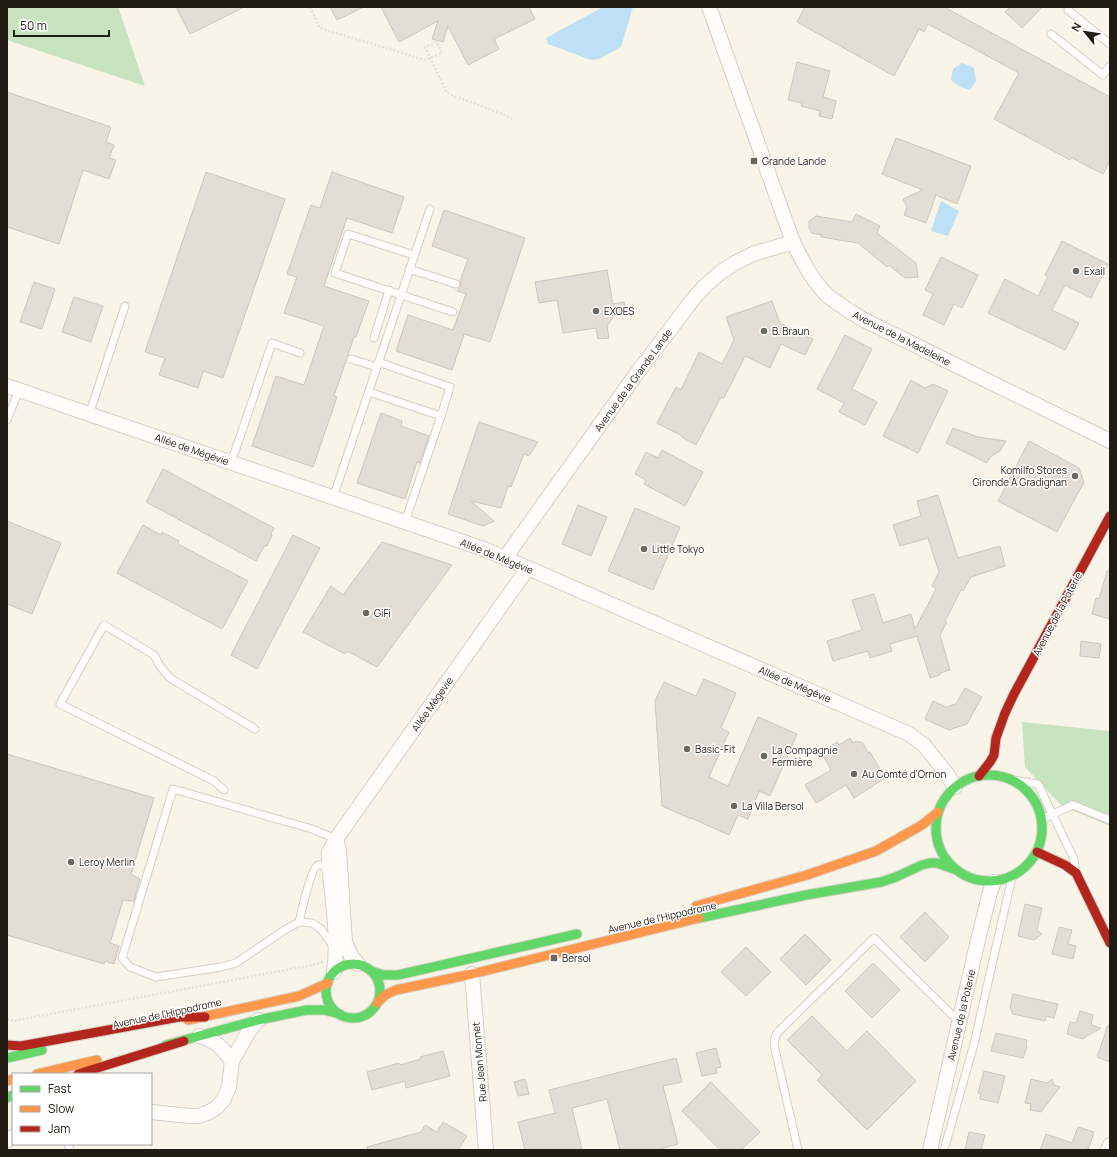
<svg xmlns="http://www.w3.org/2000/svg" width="1117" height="1157" font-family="Manrope,sans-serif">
<rect width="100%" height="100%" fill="#f8f4e7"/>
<g fill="#c8e3c0">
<polygon points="7,7 118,7 145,86 7,40"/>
<polygon points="1022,722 1110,731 1110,826 1062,806 1025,767"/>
</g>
<g fill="#bde0f6">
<polygon points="603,7 633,7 621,47 599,59 591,60 548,44 546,38"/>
<polygon points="962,63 968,65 974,68 976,81 970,90 960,87 951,80 953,69"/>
<polygon points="941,201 959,211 948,236 931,231"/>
</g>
<g fill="#e3ddd6" stroke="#cdc6be">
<polygon points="176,7 244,7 190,34"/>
<polygon points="330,7 364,7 337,20"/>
<polygon points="381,7 529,7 535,19 494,39 499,49 468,65 448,26 443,42 432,39 438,21 399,42"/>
<polygon points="805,7 944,7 1110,97 1110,161 1103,174 1072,158 1070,160 994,119 1019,73 928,24 924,32 919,29 894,76 797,22"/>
<polygon points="1010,7 1042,7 1022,28 1005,12"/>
<polygon points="797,62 830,71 823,97 836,101 832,119 819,116 820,111 801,106 802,103 788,100"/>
<polygon points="7,92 111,127 106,142 114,145 109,158 116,160 109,179 83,170 59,244 7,227"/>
<polygon points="896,138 971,166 957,204 936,195 926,223 904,215 907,207 903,199 923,190 882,174"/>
<polygon points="206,172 285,199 223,378 203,371 198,388 159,375 165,358 145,352"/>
<polygon points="332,172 404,197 392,233 347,218 324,286 369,301 356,337 354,337 334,396 337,397 313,467 252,446 276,376 304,385 324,326 284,313 297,277 287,274 311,205 320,208"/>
<polygon points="444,210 525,238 490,342 464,334 452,370 396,351 408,315 453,330 466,294 457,291 461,286 460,281 468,259 432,246"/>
<polygon points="856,214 880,226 877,233 916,263 918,277 905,278 889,265 887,267 858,243 821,237 821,235 812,233 809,228 809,221 816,216 852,222"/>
<polygon points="1062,241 1108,264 1091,298 1065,285 1052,310 1079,323 1065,350 988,313 1005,279 1038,296 1048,276 1045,275"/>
<polygon points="941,257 978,275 962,308 954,304 944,325 923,315 933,294 925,290"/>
<polygon points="607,270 613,304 624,302 626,314 614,316 607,326 609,338 598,339 596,328 563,333 557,300 539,303 535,282"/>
<polygon points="34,282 55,289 42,329 20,322"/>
<polygon points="74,297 103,306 91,342 62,332"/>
<polygon points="772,301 780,323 813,339 805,355 781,344 770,368 745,356 724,398 721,397 696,445 682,437 682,436 657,423 676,387 681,390 699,352 722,364 734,340 726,317"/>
<polygon points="845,335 872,349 852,389 877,402 865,425 839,412 844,403 817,389"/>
<polygon points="911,380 925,388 933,384 948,391 918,453 883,436"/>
<polygon points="381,413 402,421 401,426 429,436 420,463 417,462 405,499 357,483"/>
<polygon points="479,422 538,442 529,456 524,454 511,487 508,486 501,508 471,501 494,521 483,526 448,514"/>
<polygon points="953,428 978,437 1006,441 1000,451 990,457 987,463 946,443"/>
<polygon points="1029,441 1079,468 1084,482 1057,532 998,501"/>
<polygon points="662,450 703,472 685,506 644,484 646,480 635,474 646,452 658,458"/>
<polygon points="163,469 274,528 271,534 272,535 267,546 265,545 256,561 146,502"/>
<polygon points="938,495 958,558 1000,546 1005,566 971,577 963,591 961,590 945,621 947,622 940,635 950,670 940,673 940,675 930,678 917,636 890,644 892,651 870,658 868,651 833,661 827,641 862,630 852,600 874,594 883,623 911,614 915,629 936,589 932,586 939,572 928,538 900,546 893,525 921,516 917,501"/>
<polygon points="578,505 607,517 591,556 562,544"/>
<polygon points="635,508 680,527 653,590 608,571"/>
<polygon points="7,521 61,543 32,614 7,604"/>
<polygon points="143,525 161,535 162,532 179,541 178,544 248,581 222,629 117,573"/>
<polygon points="293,535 320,548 257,669 231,655"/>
<polygon points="382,542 452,565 377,667 347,651 345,654 303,632 331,586 343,595"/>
<polygon points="1107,571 1110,571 1110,619 1092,614 1096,598 1099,599"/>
<polygon points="1081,641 1101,644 1099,658 1080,656"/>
<polygon points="704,679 736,693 721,728 729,732 709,777 728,786 758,717 797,734 770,796 759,791 748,819 738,815 729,835 691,818 691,819 662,806 655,701 664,682 696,696"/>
<polygon points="965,688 982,697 967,724 949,730 925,719 933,701 946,707 956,704"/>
<polygon points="850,738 853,743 856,741 863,743 868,753 870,752 885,778 854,798 846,785 816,803 805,785 831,770 821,752 837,742 839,745"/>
<polygon points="7,754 154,798 131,874 140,879 137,889 134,901 123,900 110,943 119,946 114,964 105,961 104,964 7,935"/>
<polygon points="1025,904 1042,908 1037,930 1042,934 1034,940 1018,936"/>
<polygon points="925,912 949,937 925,962 900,937"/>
<polygon points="1059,927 1072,930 1068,944 1076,946 1073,959 1052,954"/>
<polygon points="805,934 831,960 806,985 780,959"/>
<polygon points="746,947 771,972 746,996 721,972"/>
<polygon points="873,963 900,990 872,1018 845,991"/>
<polygon points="1013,994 1058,1004 1054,1018 1046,1016 1045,1021 1013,1014 1010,1007"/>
<polygon points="1080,1011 1093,1015 1091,1025 1101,1028 1082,1039 1067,1034 1070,1022 1076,1023"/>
<polygon points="812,1016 847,1051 867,1031 916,1081 867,1130 817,1080 822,1075 787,1040"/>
<polygon points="1108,1025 1110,1026 1110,1062 1097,1057"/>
<polygon points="996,1033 1027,1040 1026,1046 1027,1047 1023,1058 991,1051"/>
<polygon points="716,1048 721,1067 716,1068 717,1073 702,1076 696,1053"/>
<polygon points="443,1051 450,1076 406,1088 405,1081 372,1090 367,1072 399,1063 400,1065 421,1059 420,1057"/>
<polygon points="676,1058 682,1082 663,1086 678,1144 656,1150 620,1150 607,1099 572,1108 582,1150 525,1150 518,1122 555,1113 549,1090"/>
<polygon points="984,1071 1005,1076 998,1103 980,1099 981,1094 978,1093"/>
<polygon points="525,1079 529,1094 518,1096 514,1082"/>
<polygon points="1031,1079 1047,1083 1052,1079 1054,1085 1060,1087 1041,1112 1030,1110 1031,1104 1025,1103"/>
<polygon points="711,1082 760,1132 741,1150 720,1150 682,1111"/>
<polygon points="443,1122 467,1136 458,1150 368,1150 367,1147 421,1132 425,1125 437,1132"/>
<polygon points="1078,1127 1094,1132 1089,1147 1087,1147 1089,1148 1089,1150 1040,1150 1046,1134 1072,1143"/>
<polygon points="969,1132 985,1135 981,1150 965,1150"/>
</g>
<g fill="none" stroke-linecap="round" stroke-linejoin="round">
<defs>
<g id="lane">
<polyline points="1068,10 1110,44"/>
<polyline points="1051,34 1103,75 1110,66"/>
<polyline points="414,255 348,234 335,273 453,312"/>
<polyline points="409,269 456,284"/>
<polyline points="374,338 389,290"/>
<polyline points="351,359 377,367"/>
<polyline points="378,362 450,387 441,416"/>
<polyline points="369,392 441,416 405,522"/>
<polyline points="89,415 125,306"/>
<polyline points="7,420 19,390"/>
<polyline points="231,463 272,343 300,353"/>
<polyline points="333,498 430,209"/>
<polyline points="1013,780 1038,784 1074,859 1075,867"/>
<polyline points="224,790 214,781 60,704 104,625 154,655 160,666 170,678 255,729"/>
<polyline points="1042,819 1073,805 1110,820"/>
<path d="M299,922C301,914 311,868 318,865C321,864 326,869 329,870"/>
<polyline points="333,946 321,929 312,923 299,922 283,931 236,963 221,967 156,977 130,967 122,958 173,789 312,829 336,839"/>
<polyline points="68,1144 70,1150"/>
<polyline points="798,1150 774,1045 775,1038 777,1033 874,938 952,1015 960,1017"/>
<polyline points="944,1150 974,1044 1012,877"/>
</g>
<g id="street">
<path d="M709,7L793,242C802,260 811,279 826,294C837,304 851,312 864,320L1110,441"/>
<polyline points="7,386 484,549 505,558 909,734 924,745 947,774 955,787"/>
<polyline points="505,558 634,377 694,298 707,284 721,272 735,263 753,254 793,242"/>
<polyline points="336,839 339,850 345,942 351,956 358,964"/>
<path d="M334,972C339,937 332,898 329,863V852L336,839L528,568"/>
<polyline points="472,974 486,1150"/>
<path d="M199,1036C217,1041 221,1047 232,1061"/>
<polyline points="151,1112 190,1116 198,1116 207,1113 216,1108 224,1099 229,1087 232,1061 249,1031 258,1020"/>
<polyline points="7,1140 13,1137"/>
<polyline points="930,1150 978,940 990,892 994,882"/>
<polyline points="1108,1150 1110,1145"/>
</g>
<g id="fast">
<circle cx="989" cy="828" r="53"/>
<polyline points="699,918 806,895 881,882 896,877 922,865 930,863 937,863 954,869"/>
<circle cx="353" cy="991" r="27"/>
<polyline points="371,971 383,975 398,975 577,934"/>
<polyline points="166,1045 258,1020 307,1010 324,1010 340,1014"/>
<polyline points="7,1058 42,1050"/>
<polyline points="7,1098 13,1095"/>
</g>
<g id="slow">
<polyline points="696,906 807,875 876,851 922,825 938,812"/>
<polyline points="377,1003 385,995 396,990 472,974 699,918"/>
<polyline points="188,1020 299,996 328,983"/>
<polyline points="37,1074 97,1060"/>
<polyline points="7,1081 13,1079"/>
</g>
<g id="jam">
<polyline points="979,776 990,762 994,755 996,738 1005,713 1014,694 1110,516"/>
<polyline points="1037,852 1065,865 1076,873 1110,943"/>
<polyline points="7,1045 21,1046 179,1017 205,1017"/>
<polyline points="78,1074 184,1041"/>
</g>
</defs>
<use href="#lane" stroke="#d4d0c6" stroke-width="9"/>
<use href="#street" stroke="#d4d0c6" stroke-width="16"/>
<use href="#fast" stroke="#d4d0c6" stroke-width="11"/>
<use href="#slow" stroke="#d4d0c6" stroke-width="11"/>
<use href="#jam" stroke="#d4d0c6" stroke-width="11"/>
<g stroke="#e3e1dd" stroke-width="2.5" stroke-dasharray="2 2" stroke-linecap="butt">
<polyline points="310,7 320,28 425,60 442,53 437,42 425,47 447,93 512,118"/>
<polyline points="7,1019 13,1021 313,965 323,962"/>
</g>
<use href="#lane" stroke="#fefdfb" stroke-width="7"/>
<use href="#street" stroke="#fefdfb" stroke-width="14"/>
<use href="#fast" stroke="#63d668" stroke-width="9"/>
<use href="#slow" stroke="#ff974d" stroke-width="9"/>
<use href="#jam" stroke="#b3261e" stroke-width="9"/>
</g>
<g fill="#6c685d" stroke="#fff" stroke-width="1.5">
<rect x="750" y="157" width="8" height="8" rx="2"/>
<circle cx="1076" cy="271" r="4"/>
<circle cx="596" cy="311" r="4"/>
<circle cx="764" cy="331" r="4"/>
<circle cx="1075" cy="476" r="4"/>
<circle cx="644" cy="549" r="4"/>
<circle cx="366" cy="613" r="4"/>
<circle cx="687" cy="749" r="4"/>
<circle cx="764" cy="756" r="4"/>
<circle cx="854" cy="774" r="4"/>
<circle cx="734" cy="806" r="4"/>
<circle cx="71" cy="862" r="4"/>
<rect x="550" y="954" width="8" height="8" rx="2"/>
</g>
<g text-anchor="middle" stroke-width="3" stroke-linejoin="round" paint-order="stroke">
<g font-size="10" fill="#201c13" stroke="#fff" text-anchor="start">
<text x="762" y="165">Grande Lande</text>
<text x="1084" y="275">Exail</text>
<text x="604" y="315">EXOES</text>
<text x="772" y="335">B. Braun</text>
<text x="1067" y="474" text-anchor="end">Komilfo Stores<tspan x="1067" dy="12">Gironde À Gradignan</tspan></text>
<text x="652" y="553">Little Tokyo</text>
<text x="374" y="617">GiFi</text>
<text x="695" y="753">Basic-Fit</text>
<text x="772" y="754">La Compagnie<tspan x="772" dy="12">Fermière</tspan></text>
<text x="862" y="778">Au Comté d'Ornon</text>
<text x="742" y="810">La Villa Bersol</text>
<text x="79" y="866">Leroy Merlin</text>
<text x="562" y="962">Bersol</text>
</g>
<g font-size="10" fill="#201c13" stroke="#fff">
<text transform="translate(902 338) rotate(27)" y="4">Avenue de la Madeleine</text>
<text transform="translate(633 380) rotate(-54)" y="4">Avenue de la Grande Lande</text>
<text transform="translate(192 449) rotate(19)" y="4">Allée de Mégévie</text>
<text transform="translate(497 556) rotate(22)" y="4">Allée de Mégévie</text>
<text transform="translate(1057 614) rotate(-62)" y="4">Avenue de la Poterie</text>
<text transform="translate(795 684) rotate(23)" y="4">Allée de Mégévie</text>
<text transform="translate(432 704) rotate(-55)" y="4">Allée Mègevie</text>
<text transform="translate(662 917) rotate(-13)" y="4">Avenue de l'Hippodrome</text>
<text transform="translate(167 1013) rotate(-12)" y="4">Avenue de l'Hippodrome</text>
<text transform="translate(961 1015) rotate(-77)" y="4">Avenue de la Poterie</text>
<text transform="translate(479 1062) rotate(-95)" y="4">Rue Jean Monnet</text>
</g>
</g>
<rect width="1117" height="1157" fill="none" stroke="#201c13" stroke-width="16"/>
<rect x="12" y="1073" width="140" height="72" fill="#ffffff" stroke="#a6a4a1"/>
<rect x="20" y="1086" width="20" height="6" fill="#63d668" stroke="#a6a4a1"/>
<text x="48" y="1093" font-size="12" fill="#201c13">Fast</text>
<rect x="20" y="1106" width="20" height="6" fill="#ff974d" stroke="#a6a4a1"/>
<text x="48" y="1113" font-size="12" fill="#201c13">Slow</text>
<rect x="20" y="1126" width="20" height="6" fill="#b3261e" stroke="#a6a4a1"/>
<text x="48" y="1133" font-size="12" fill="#201c13">Jam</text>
<g transform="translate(1085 32) rotate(300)" stroke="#ffffff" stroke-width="3" paint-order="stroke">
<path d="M0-3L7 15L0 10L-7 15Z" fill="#201c13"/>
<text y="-6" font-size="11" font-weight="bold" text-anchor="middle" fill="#201c13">N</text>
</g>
<path d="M14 30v6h95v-6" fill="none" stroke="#201c13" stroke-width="2"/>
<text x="20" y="30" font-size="12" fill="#201c13" stroke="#ffffff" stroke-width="3" paint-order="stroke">50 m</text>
</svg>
